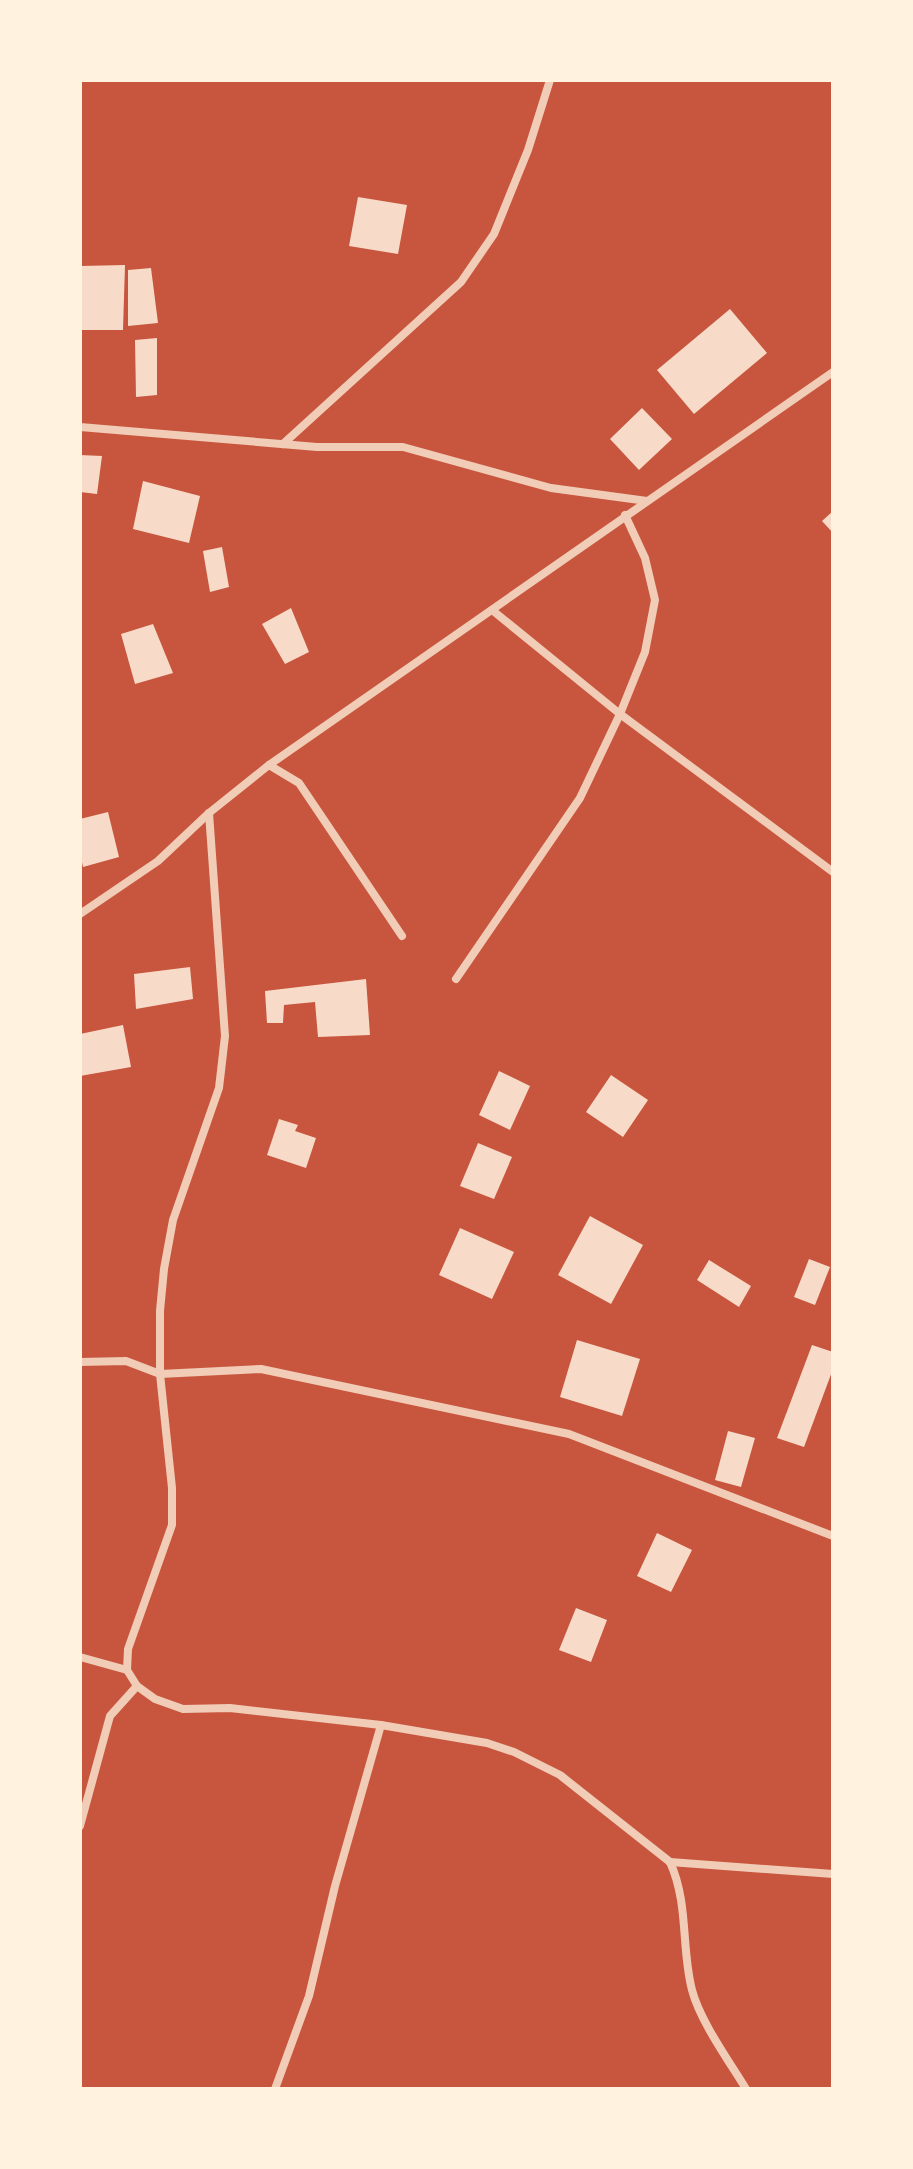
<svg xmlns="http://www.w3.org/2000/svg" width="913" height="2169" font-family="Ubuntu,sans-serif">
<rect width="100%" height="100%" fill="#c8553d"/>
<g fill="#f7dbc8">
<polygon points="358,197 407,205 398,254 349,246"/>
<polygon points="125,265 123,330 80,330 80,266"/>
<polygon points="151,268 158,323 128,326 128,270"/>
<polygon points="730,309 767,353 694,414 657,370"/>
<polygon points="157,338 157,395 136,397 135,340"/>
<polygon points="642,408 672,439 639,470 610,439"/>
<polygon points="80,455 102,456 97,494 80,492"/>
<polygon points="143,481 200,496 189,543 133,529"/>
<polygon points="833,511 833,533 822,521"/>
<polygon points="222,547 229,587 210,592 203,551"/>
<polygon points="291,608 309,652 285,664 262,624"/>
<polygon points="153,624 173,673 135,684 121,634"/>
<polygon points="108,812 119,857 83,867 80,852 80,819"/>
<polygon points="190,967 193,999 136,1009 134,974"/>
<polygon points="366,979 370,1035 318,1037 315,1002 284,1005 283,1023 267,1023 265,991"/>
<polygon points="123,1025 131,1067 80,1076 80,1034"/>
<polygon points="499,1071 530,1086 510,1130 479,1115"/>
<polygon points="611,1075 648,1100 623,1137 586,1112"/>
<polygon points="279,1119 298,1125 295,1131 316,1138 306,1168 267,1155"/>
<polygon points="478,1143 512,1157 494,1199 460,1186"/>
<polygon points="590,1216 643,1245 611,1304 558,1275"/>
<polygon points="460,1228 514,1252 492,1299 439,1275"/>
<polygon points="809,1259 830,1267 815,1305 794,1297"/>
<polygon points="709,1260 751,1286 739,1307 697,1280"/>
<polygon points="577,1340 640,1359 622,1416 560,1397"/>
<polygon points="812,1345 833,1352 833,1369 804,1447 777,1438"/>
<polygon points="728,1431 755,1438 741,1487 715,1480"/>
<polygon points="657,1533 692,1550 671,1592 637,1576"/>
<polygon points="576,1608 607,1620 591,1662 559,1650"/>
</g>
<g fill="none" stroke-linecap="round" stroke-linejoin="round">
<g stroke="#f1ccb7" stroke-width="8">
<polyline points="80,427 317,447 403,447 551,488 647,501"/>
<polyline points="283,444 461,282 494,234 528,150 550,80"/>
<polyline points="492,610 620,714 833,872"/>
<polyline points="269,765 299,783 402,936"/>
<path d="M209,813L225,1036L219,1088L173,1220L164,1269L160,1311V1374L172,1488V1525L128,1649L127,1670L137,1686L155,1699L183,1709L230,1708L381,1725L487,1743L514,1752L560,1775L670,1862C689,1904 681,1948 692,1990C700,2021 729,2061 746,2089"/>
<polyline points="80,914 158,861 209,813 269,765 833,372"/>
<polyline points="456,979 580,798 620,714 645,652 655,600 645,558 625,515"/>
<polyline points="80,1362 126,1361 160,1374 261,1369 569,1434 833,1536"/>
<polyline points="80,1657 127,1670"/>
<polyline points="80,1826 110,1716 137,1686"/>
<polyline points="670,1862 833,1874"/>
<polyline points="275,2089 309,1996 335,1886 381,1725"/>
</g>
</g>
<rect width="913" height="2169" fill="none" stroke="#fff3e0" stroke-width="164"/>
</svg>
